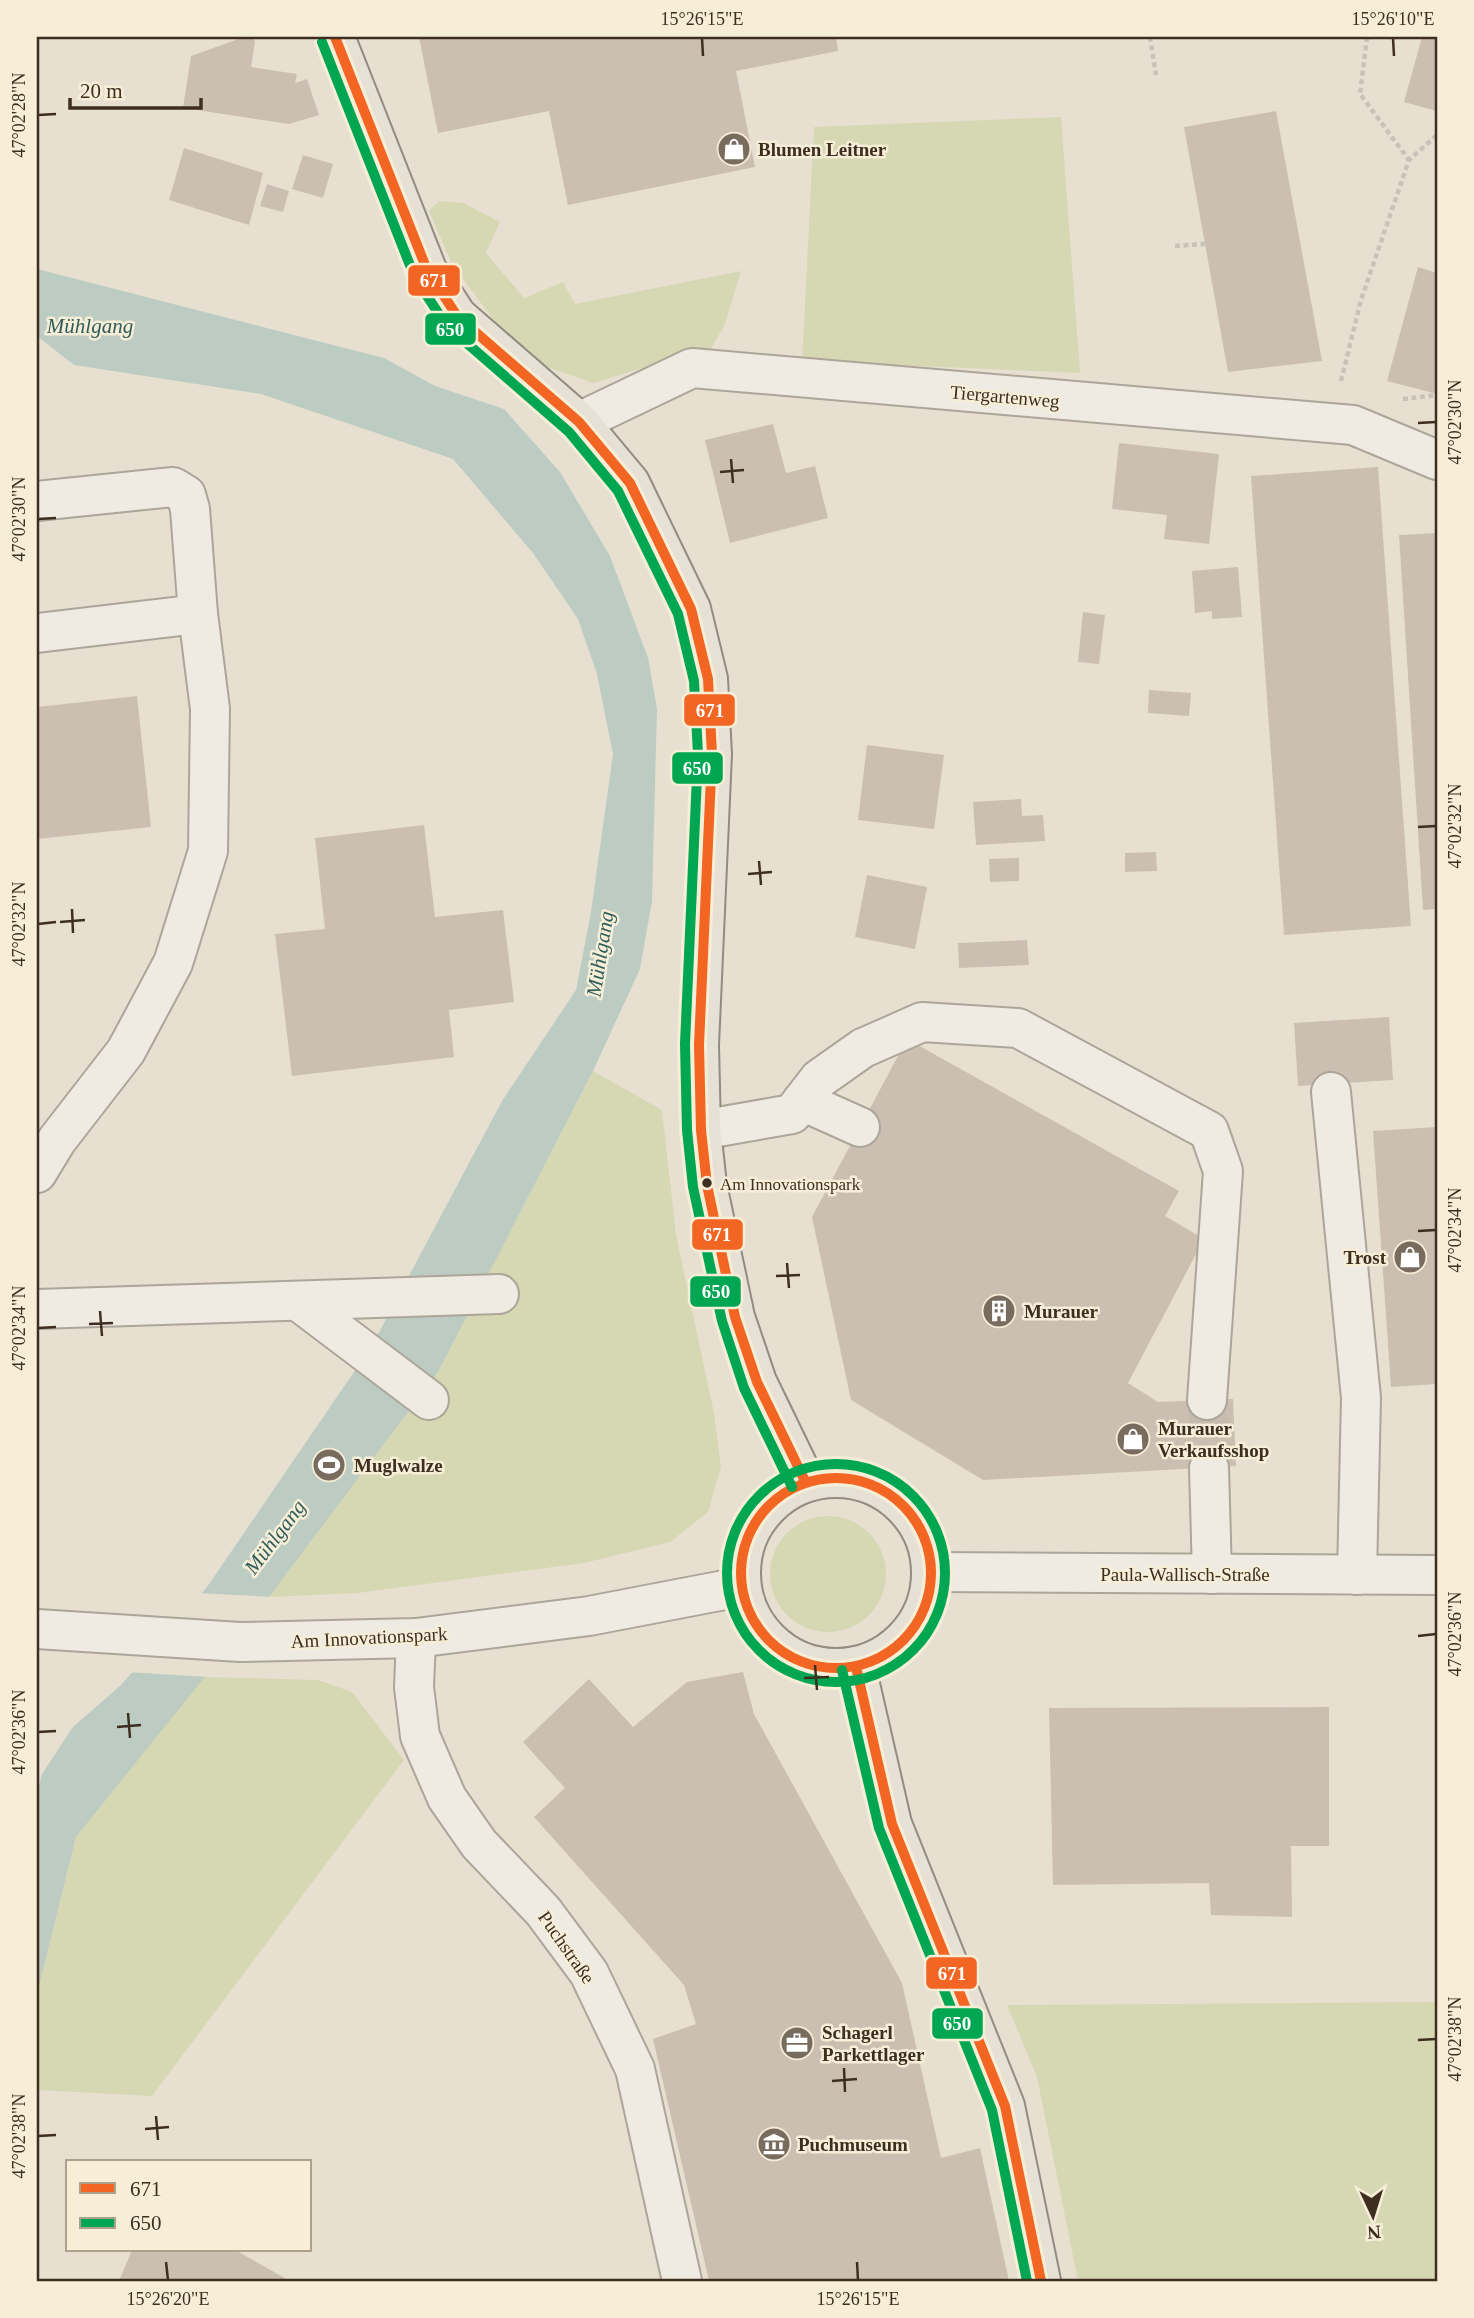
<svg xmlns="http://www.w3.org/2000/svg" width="1474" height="2318" font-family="Georgia,serif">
<rect width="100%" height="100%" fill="#e7e0d1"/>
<g fill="#d6d7b3">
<polygon points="1061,117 1080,373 802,361 814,127"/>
<polygon points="439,201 463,203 500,222 486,253 524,298 563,282 575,304 741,271 725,324 707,356 663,362 593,383 536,363 504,334 452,264 429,211"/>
<polygon points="593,1071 662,1110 676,1235 714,1413 721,1467 708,1512 670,1542 584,1563 358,1593 269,1597 438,1372"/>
<circle cx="828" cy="1574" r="58"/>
<polygon points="204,1677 318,1680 352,1692 404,1760 152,2096 37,2090 37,1994 76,1837"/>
<polygon points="1437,2002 1437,2281 1078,2281 1037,2077 1007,2005"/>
</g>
<polygon fill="#bcccc2" points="37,269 384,358 435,386 504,409 560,472 610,556 648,658 657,709 652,901 640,969 593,1071 438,1372 269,1597 76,1837 37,1994 37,1793 42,1774 73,1727 121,1685 207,1587 356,1369 377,1336 502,1101 576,990 591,912 613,754 597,674 578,619 533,553 453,459 261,394 74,365 37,336"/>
<polygon fill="#e7e0d1" points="197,1593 273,1597 208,1677 127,1672"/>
<g fill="#cbbfb2">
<polygon points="244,37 253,37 255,42 251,67 297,74 295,83 307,79 319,115 289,124 183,108 191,56"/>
<polygon points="419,37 836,37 838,51 736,71 755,167 568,205 549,111 438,133"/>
<polygon points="1422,37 1437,37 1437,111 1404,102"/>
<polygon points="1276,111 1322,361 1228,372 1184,127"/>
<polygon points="184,148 263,173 249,225 169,200"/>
<polygon points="303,155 333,164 323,198 292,189"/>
<polygon points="267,184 289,191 283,212 260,206"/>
<polygon points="1418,267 1437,273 1437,394 1387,381"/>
<polygon points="773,424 786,473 815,466 828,518 730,543 705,440"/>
<polygon points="1119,443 1219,454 1209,544 1164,539 1167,515 1112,509"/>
<polygon points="1378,467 1411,926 1284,935 1251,476"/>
<polygon points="1437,533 1437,909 1423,910 1399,535"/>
<polygon points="1238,567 1242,617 1212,619 1212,611 1195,613 1192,571"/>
<polygon points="1083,612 1105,615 1099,664 1078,662"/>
<polygon points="1149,690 1191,693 1189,716 1148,713"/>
<polygon points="137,696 151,827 37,839 37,707"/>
<polygon points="867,745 944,755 934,829 858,820"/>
<polygon points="1021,799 1022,816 1043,815 1045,841 976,845 973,802"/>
<polygon points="424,825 435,917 503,910 514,1002 449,1010 454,1057 292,1076 275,934 325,929 315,838"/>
<polygon points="1156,852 1157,871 1125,872 1125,853"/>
<polygon points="1019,858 1019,881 990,882 989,859"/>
<polygon points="867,875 927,887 915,949 855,937"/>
<polygon points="1027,940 1029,965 959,968 958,943"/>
<polygon points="1389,1017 1393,1080 1298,1086 1294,1023"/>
<polygon points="907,1039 1179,1191 1165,1216 1204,1239 1128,1383 1158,1402 1233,1399 1236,1466 983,1480 851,1400 812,1217"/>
<polygon points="1437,1127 1437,1384 1391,1387 1373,1131"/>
<polygon points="743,1672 754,1714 902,1983 941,2158 980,2148 1009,2281 709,2281 653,2039 696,2024 684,1985 534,1817 565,1788 523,1742 589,1679 633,1727 687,1682"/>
<polygon points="1329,1707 1329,1846 1291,1846 1292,1917 1211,1915 1209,1883 1053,1885 1049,1708"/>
<polygon points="132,2250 235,2250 290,2281 119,2281"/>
</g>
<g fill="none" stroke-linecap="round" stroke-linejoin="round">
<polyline stroke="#c5bcae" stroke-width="38" stroke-dasharray="38 19" stroke-linecap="butt" points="1207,1400 1209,1468"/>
<defs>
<g id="minor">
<polyline points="579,422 692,368 1353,425 1437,460"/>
<polyline points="37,501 173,487 186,495 190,509 198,614 37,633"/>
<polyline points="1331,1092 1361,1398 1357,1575"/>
<polyline points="802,1101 860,1127"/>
<polyline points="701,1130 792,1114 819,1079 863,1048 922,1022 1018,1028 1209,1131 1223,1171 1207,1400"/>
<polyline points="37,1173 57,1140 126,1051 173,963 208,851 210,709 198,614"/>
<polyline points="298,1301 429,1400"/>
<polyline points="37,1309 499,1294"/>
<polyline points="1209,1468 1212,1574"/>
<polyline points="932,1572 1437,1575"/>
<polyline points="37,1629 240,1642 416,1638 589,1616 740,1587"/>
<polyline points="416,1638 414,1687 420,1736 447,1798 479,1844 543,1911 589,1973 635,2069 682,2281"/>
</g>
<g id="major">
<polyline points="335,37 427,270 457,316 579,422 630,483 691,609 708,679 712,754 699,1045 701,1130 707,1185 735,1317 757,1382 805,1481"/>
<circle cx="836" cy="1573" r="95"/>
<polyline points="856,1667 892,1824 1005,2106 1041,2281"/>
</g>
</defs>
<use href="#minor" stroke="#ada599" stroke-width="42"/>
<use href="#major" stroke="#928b80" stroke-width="42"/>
<g stroke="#c8c2b9" stroke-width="4.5" stroke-dasharray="5 3.5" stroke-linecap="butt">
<polyline points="1150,37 1156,75"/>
<polyline points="1367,37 1360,94 1409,160"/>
<polyline points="1175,246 1205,244"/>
<polyline points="1341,381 1361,300 1409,160 1437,135"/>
<polyline points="1403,399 1437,395"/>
</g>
<use href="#minor" stroke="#efebe3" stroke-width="38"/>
<use href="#major" stroke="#e6e1d4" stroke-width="38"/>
<defs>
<g id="bus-1">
<polyline points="335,37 427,270 457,316 579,422 630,483 691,609 708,679 712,754 699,1045 701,1130 707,1185 735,1317 757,1382 805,1481"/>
<circle cx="836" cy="1573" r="95"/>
<polyline points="856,1667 892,1824 1005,2106 1041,2281"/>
</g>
<g id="bus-2">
<polyline points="322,42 415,278 447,326 569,432 618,491 678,614 694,681 698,754 685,1044 687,1130 693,1187 722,1321 744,1388 792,1487"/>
<circle cx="836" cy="1573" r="109"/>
<polyline points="842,1670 879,1828 992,2110 1027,2281"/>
</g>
</defs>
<use href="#bus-1" stroke="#f7eed8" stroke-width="16"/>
<use href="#bus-2" stroke="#f7eed8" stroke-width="16"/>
<use href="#bus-1" stroke="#f26522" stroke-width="10"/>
<use href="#bus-2" stroke="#00a651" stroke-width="10"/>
</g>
<path fill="none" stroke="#3d2e20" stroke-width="2.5" d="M702,38L703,56M1393,38L1394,56M38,115L56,114M1418,423L1436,422M731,459L733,483M720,472L744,470M38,519L56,518M1418,827L1436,826M759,861L761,885M748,874L772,872M72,909L73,933M60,922L85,920M38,924L56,922M1418,1231L1436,1230M787,1263L789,1288M776,1276L800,1275M100,1311L102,1336M89,1324L113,1323M38,1328L56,1327M1418,1636L1436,1634M815,1665L817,1690M804,1678L829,1677M128,1713L130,1738M117,1727L141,1725M38,1732L56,1731M1418,2040L1436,2039M844,2068L845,2092M832,2081L857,2079M156,2116L158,2140M145,2129L169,2127M38,2136L56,2135M166,2262L168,2280M857,2262L858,2280"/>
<defs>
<symbol id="shop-disc" viewBox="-11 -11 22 22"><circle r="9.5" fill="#786c5e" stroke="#f7eed8"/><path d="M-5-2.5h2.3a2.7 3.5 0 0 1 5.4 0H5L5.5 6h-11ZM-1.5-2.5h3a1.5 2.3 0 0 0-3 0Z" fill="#fff"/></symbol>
<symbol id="building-disc" viewBox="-11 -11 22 22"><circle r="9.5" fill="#786c5e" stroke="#f7eed8"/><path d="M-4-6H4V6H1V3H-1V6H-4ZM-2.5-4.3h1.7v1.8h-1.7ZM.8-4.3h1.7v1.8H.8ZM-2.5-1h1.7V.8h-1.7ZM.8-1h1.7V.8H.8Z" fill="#fff"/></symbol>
<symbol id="stadium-disc" viewBox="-11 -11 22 22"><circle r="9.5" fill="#786c5e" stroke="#f7eed8"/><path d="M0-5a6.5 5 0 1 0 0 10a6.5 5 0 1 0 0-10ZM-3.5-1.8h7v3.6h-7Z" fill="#fff"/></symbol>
<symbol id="office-disc" viewBox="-11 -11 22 22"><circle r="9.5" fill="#786c5e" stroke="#f7eed8"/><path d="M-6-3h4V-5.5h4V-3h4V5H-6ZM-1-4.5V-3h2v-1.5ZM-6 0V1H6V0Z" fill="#fff"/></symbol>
<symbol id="museum-disc" viewBox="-11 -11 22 22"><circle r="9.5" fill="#786c5e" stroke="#f7eed8"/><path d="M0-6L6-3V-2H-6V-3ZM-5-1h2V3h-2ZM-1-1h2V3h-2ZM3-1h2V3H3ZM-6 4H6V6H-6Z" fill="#fff"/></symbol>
</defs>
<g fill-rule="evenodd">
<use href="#shop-disc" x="715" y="130" width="38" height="38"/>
<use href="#shop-disc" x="1391" y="1238" width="38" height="38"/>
<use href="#building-disc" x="980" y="1292" width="38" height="38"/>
<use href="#shop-disc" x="1114" y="1420" width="38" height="38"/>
<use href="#stadium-disc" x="310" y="1446" width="38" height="38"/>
<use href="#office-disc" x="778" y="2024" width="38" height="38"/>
<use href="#museum-disc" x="755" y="2125" width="38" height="38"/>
</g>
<circle fill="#3d2e20" stroke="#f7eed8" stroke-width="2.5" cx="707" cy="1183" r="6"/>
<g text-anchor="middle" stroke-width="5" stroke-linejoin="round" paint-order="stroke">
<g font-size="17" fill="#3d2e20" stroke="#f7eed8" text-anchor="start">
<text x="720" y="1190">Am Innovationspark</text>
</g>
<g font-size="19" font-weight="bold" fill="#3d2e20" stroke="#f7eed8" text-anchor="start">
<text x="758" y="156">Blumen Leitner</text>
<text x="1386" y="1264" text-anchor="end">Trost</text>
<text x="1024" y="1318">Murauer</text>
<text x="1158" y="1435">Murauer<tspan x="1158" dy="22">Verkaufsshop</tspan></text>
<text x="354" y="1472">Muglwalze</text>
<text x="822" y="2039">Schagerl<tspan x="822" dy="22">Parkettlager</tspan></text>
<text x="798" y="2151">Puchmuseum</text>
</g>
<g font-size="19" fill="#3d2e20" stroke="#f7eed8">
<text transform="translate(1005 396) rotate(5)" y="7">Tiergartenweg</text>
<text x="1185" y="1581">Paula-Wallisch-Straße</text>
<text transform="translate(369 1637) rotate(-3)" y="7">Am Innovationspark</text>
<text transform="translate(567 1947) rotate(55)" y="7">Puchstraße</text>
</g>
<g font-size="21" font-style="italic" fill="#2f5d5a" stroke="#f7eed8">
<text x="90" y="333">Mühlgang</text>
<text transform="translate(600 954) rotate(-81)" y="7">Mühlgang</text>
<text transform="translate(275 1537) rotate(-53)" y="7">Mühlgang</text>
</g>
</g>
<g stroke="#f7eed8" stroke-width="2.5">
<rect x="407" y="264" width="54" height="33" rx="7" fill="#f26522"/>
<rect x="424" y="312" width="53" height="34" rx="7" fill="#00a651"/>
<rect x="683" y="693" width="53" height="34" rx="7" fill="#f26522"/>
<rect x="671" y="751" width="53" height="34" rx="7" fill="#00a651"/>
<rect x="691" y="1218" width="53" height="33" rx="7" fill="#f26522"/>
<rect x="689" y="1275" width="53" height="33" rx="7" fill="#00a651"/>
<rect x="925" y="1956" width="53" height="34" rx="7" fill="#f26522"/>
<rect x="931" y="2007" width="53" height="33" rx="7" fill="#00a651"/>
</g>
<g font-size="19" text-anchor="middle" font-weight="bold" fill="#fff">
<text x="434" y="287">671</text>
<text x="450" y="336">650</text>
<text x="710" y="717">671</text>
<text x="697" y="775">650</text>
<text x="717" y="1241">671</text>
<text x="716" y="1298">650</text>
<text x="952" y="1980">671</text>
<text x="957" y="2030">650</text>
</g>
<rect width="1474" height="2318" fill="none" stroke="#f7eed8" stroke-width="77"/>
<rect x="66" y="2160" width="245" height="91" fill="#f7eed8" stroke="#ada18e" stroke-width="2"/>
<rect x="80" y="2183" width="35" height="10" fill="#f26522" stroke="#ada18e" stroke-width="2"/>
<text x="130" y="2196" font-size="21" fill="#3d2e20">671</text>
<rect x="80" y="2218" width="35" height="10" fill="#00a651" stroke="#ada18e" stroke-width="2"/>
<text x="130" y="2230" font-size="21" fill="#3d2e20">650</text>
<g transform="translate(1373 2216) rotate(176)" stroke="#f7eed8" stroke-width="5" paint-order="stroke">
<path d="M0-5L12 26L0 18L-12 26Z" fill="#3d2e20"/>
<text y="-10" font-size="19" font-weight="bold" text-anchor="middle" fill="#3d2e20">N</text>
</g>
<path d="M70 98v10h131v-10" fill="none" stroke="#3d2e20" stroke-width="3.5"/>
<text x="80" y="98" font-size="21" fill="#3d2e20" stroke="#f7eed8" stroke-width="5" paint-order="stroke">20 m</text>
<rect x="38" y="38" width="1398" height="2242" fill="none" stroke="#3d2e20" stroke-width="2.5"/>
<g font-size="18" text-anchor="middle" fill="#3d2e20">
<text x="702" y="25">15°26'15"E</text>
<text x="1393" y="25">15°26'10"E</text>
<text transform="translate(19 115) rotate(-90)" y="6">47°02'28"N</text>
<text transform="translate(1455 422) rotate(-90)" y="6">47°02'30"N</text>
<text transform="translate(19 519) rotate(-90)" y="6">47°02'30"N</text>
<text transform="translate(1455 826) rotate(-90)" y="6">47°02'32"N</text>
<text transform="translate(19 924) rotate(-90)" y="6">47°02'32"N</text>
<text transform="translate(1455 1230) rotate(-90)" y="6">47°02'34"N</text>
<text transform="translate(19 1328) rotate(-90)" y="6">47°02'34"N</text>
<text transform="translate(1455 1634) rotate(-90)" y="6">47°02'36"N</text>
<text transform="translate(19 1732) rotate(-90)" y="6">47°02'36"N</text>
<text transform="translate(1455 2039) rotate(-90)" y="6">47°02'38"N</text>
<text transform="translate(19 2136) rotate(-90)" y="6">47°02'38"N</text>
<text x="168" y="2305">15°26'20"E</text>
<text x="858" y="2305">15°26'15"E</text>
</g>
</svg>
